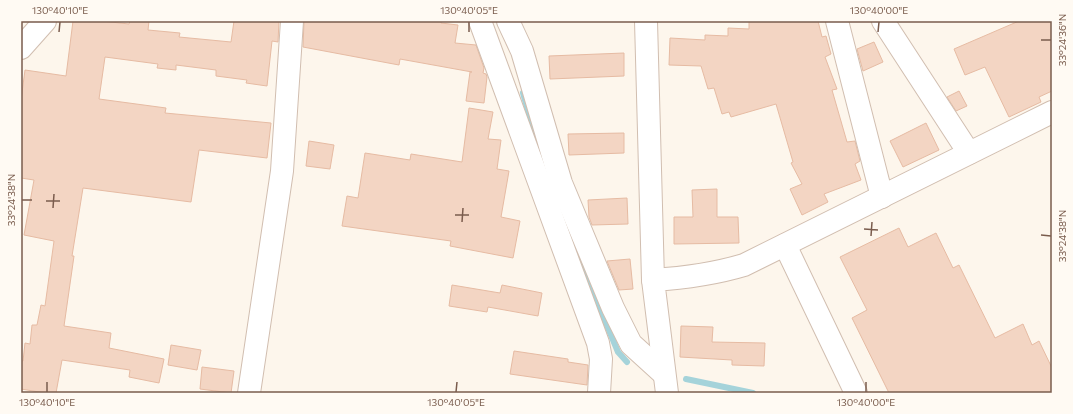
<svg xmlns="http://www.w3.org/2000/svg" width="1073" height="414" font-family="Commissioner,sans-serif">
<rect width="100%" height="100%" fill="#fdf6ec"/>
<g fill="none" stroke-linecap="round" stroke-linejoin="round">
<g stroke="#a5d3da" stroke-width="6">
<polyline points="523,93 541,157"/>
<polyline points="573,243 618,352 627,362"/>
<polyline points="686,379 753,393"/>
</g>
</g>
<g fill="#f3d5c3" stroke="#e6bba3">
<polygon points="73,21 102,21 129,24 130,21 149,21 148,30 180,33 179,37 231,42 234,21 279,21 278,42 272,41 267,86 246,83 247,80 216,76 216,70 176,65 176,70 157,68 158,64 105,57 99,99 166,108 165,113 271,123 267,158 199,150 191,202 83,188 72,256 74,256 64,326 111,333 109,348 164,359 159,383 129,377 130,370 62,360 56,393 45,393 21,389 21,361 23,361 25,343 30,344 32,325 37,325 41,305 45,306 54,241 24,235 34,180 21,178 21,100 25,70 66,76"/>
<polygon points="304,21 441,21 441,23 458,25 455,43 476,45 484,68 483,73 486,74 487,77 484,103 466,101 470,72 472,72 400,59 399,65 303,47"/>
<polygon points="749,21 818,21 822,37 826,36 831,54 825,57 837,89 832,90 847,142 855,141 860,161 855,164 861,180 824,194 828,202 802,215 790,189 802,184 791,163 793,162 776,104 731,117 729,112 722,114 714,88 708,89 701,66 669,65 670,38 705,40 705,35 728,36 728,28 749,29"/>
<polygon points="1019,21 1052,21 1052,91 1039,97 1041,102 1009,117 985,67 965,75 954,49"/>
<polygon points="874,42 883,62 863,71 857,49"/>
<polygon points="624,53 624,76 550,79 549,56"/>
<polygon points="959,91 967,106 956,111 947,97"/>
<polygon points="469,108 493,112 488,139 501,140 497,169 509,171 501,217 520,221 513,258 450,246 451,241 342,226 347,196 358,198 365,153 410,160 411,154 462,162"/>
<polygon points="926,123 939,150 903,167 890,141"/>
<polygon points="624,133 624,153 569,155 568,134"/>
<polygon points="309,141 334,145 330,169 306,166"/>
<polygon points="717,189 717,217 738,217 739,243 674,244 674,217 693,217 692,190"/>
<polygon points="627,198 628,224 592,225 589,217 588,200"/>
<polygon points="899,228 908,247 936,233 953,268 959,265 995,338 1023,324 1032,345 1039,341 1052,368 1052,393 889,393 852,318 867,310 840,257"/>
<polygon points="630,259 633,289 619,290 607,261"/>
<polygon points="452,285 500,293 502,285 542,293 538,316 488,307 487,312 449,306"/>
<polygon points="681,326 713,327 712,342 765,343 764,366 732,365 732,360 680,357"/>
<polygon points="171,345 201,350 197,370 168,365"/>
<polygon points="514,351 568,359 568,362 588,365 587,385 510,374"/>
<polygon points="202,367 234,371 231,393 200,389"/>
</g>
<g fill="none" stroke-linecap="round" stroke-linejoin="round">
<defs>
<g id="minor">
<polyline points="480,21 598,343 601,359 599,393"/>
<polyline points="508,21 522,51 561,183 613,308 631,344 664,374"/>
<polyline points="646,21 653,280"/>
<polyline points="837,21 882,197"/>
<polyline points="883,21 969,153"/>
<polyline points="21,48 45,21"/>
<polyline points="785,245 856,393"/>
<polyline points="249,393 282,171 292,21"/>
<path d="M667,393L653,280C684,278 714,274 744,265L1052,112"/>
</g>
</defs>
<use href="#minor" stroke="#d1beb0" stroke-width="24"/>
<use href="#minor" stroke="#fff" stroke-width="22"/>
</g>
<path fill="none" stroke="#7a5c4d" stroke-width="1.5" d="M59,32L60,22M469,32V22M878,32L879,22M1041,40H1051M22,200H32M46,201H60M53,208L54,194M455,215H469M462,222L463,208M864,229L878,230M1041,235L1051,236M871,236L872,222M47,392V382M456,392L457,382M866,392V382"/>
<rect width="1073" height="414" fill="none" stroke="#fffaf3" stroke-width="44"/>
<rect x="22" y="22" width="1029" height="370" fill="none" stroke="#7a5c4d" stroke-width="1.5"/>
<g font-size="10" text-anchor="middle" fill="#7a5c4d">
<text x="60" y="14">130°40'10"E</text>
<text x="469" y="14">130°40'05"E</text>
<text x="879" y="14">130°40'00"E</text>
<text transform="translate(1062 40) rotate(-90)" y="4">33°24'36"N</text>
<text transform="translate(11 200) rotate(-90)" y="4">33°24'38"N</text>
<text transform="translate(1062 236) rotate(-90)" y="4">33°24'38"N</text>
<text x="47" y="406">130°40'10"E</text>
<text x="456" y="406">130°40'05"E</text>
<text x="866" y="406">130°40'00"E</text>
</g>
</svg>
